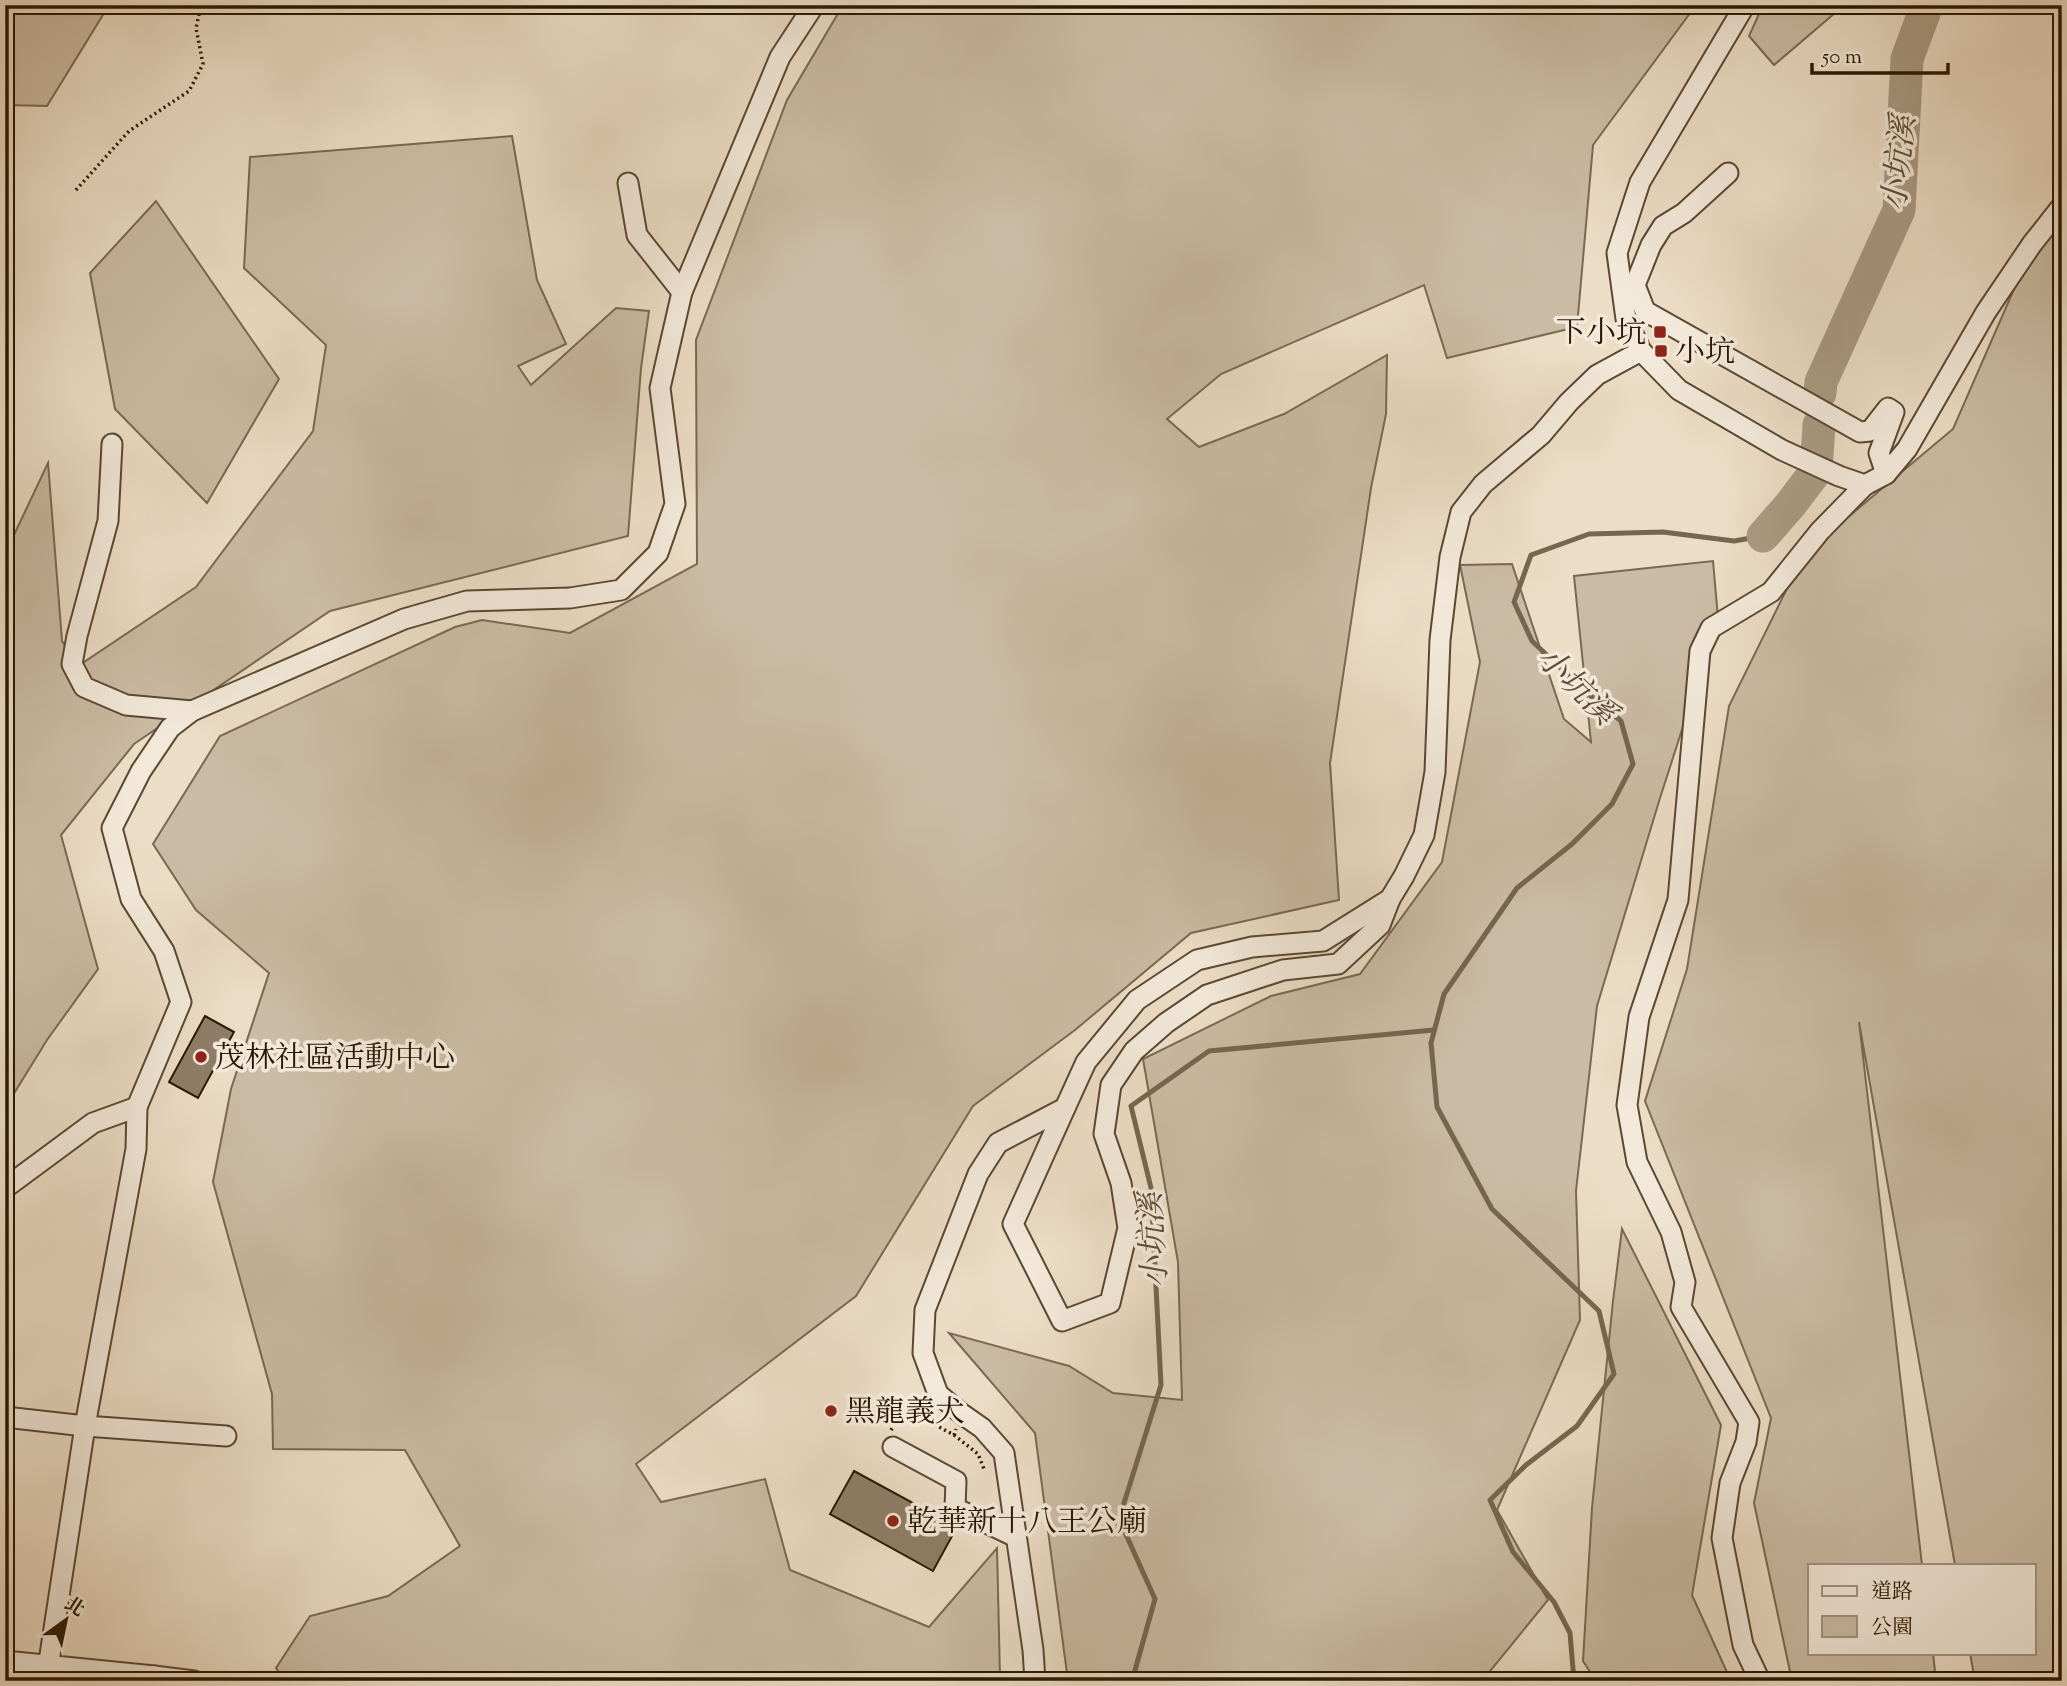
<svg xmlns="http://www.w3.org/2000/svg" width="2067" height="1686" font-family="'Sorts Mill Goudy','Noto Serif TC',serif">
<rect width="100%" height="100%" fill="#ecddc6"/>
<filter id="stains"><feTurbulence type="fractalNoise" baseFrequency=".00286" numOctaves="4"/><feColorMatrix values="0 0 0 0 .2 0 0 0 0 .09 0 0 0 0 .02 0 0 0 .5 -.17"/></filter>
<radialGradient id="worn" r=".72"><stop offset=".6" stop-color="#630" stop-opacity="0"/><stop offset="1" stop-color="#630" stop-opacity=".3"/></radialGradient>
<g fill="#cbbba4" stroke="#7a6952" stroke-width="2">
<polygon points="5,5 109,5 47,106 5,105"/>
<polygon points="843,5 1696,5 1593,145 1577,327 1447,358 1424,285 1221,374 1167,419 1199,447 1284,414 1387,355 1386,414 1371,488 1330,763 1339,900 1191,933 1075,1030 973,1106 856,1296 636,1464 661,1502 765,1479 790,1570 929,1627 997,1548 1000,1677 995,1681 285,1681 276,1668 310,1616 388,1596 460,1546 405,1450 273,1449 272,1394 213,1182 231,1089 269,973 196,910 153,844 220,736 455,627 482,620 570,633 697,564 696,340 787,100"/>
<polygon points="1763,5 1842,5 1842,7 1774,65 1749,36"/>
<polygon points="512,136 537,280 566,344 518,366 531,385 616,308 649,311 641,368 628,536 330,611 134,744 61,835 98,969 47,1040 5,1108 5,554 48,463 62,641 78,666 196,587 313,431 326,345 244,268 250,157"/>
<polygon points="156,201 279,379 207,503 115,409 90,273"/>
<polygon points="2062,209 2062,1681 1975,1681 1970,1653 2034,1653 2034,1565 1955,1565 1859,1022 1922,1565 1810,1565 1810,1653 1933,1653 1936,1681 1792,1681 1754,1503 1771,1418 1645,1101 1687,969 1729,706 1804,554 1953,429 2042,225"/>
<polygon points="1713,561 1718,618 1660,798 1597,1006 1576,1191 1580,1320 1497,1510 1548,1600 1482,1681 1068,1681 1035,1433 949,1333 1069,1366 1113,1393 1182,1400 1178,1262 1143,1059 1271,996 1360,974 1442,862 1480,662 1460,565 1512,564 1564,719 1591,742 1574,576"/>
<polygon points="1622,1229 1721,1425 1692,1595 1731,1681 1596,1681 1583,1661 1592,1508 1613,1301"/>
</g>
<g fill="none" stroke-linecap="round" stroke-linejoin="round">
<g stroke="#76664f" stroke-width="5">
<polyline points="1132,1681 1155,1599 1119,1519 1161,1385 1151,1188 1131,1106 1209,1051 1434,1030"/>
<polyline points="1574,1681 1570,1633 1554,1602 1513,1552 1490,1500 1526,1465 1577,1426 1614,1374 1599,1311 1492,1209 1437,1107 1431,1043 1444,994 1517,888 1572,844 1612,804 1633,764 1621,721 1586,692 1532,641 1514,602 1531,555 1589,534 1663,532 1734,541 1763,536"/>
</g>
<g stroke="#aa9a83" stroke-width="33">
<polyline points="1820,393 1821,382 1899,210 1907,59 1927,5"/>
<polyline points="1763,536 1791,504 1816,471 1819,425"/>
</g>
</g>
<g fill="#8e7e67" stroke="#291700" stroke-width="2">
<polygon points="205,1016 234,1032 198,1098 169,1082"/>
<polygon points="854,1471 957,1527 933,1571 830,1514"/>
</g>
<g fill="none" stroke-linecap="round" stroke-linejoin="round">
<defs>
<g id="minor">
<polyline points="1728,173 1684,213 1663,226 1651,245 1635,285 1645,311 1860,432 1870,431 1888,408 1894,412 1879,453 1886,474"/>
<polyline points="628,183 637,235 682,292"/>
<polyline points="1641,351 1679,390 1782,450 1839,476 1865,485 1886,474 1907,449 1986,312 2032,244 2062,206"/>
<polyline points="112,444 108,521 77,636 72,664 84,687 126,705 192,711"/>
<polyline points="1065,1108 1013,1224 1062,1321 1110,1303 1128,1228 1121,1183 1104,1134 1111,1085 1134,1051 1166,1023 1207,995 1283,970 1338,964 1380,925 1390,899"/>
<polyline points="5,1188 93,1123 137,1107"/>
<polyline points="5,1417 85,1426 226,1436"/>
<polyline points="893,1447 956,1481 955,1508 1016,1537"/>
<polyline points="5,1661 154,1676 153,1681"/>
<polyline points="154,1676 194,1681"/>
<polyline points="46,1681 85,1426 136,1149 137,1107 181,1002 164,951 131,899 112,828 141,771 170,728 192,711 404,619 467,601 570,598 621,590 658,553 675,504 660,388 682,292 780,57 814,5"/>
<polyline points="1035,1681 1033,1650 1004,1453 982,1428 962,1414 938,1394 923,1353 925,1310 978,1174 998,1143 1065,1108 1086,1062 1137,1000 1197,960 1252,947 1323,941 1390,899 1404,876 1424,835 1435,772 1440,640 1450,557 1461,512 1483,484 1541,435 1569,402 1597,375 1641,351 1626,319 1617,253 1640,182 1745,5"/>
<polyline points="1760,1681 1743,1645 1722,1538 1730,1483 1746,1442 1749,1422 1681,1307 1685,1282 1671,1232 1637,1162 1627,1105 1639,1017 1678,900 1700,651 1711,628 1771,592 1820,531 1865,485"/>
</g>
</defs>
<use href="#minor" stroke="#5a4832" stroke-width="23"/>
<g stroke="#291700" stroke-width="3.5" stroke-dasharray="2 3.5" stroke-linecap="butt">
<polyline points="76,190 129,131 189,91 203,64 196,28 201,5"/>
<polyline points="891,1430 900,1415 913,1413 954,1435 956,1429"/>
<polyline points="954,1435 978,1454 984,1469"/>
</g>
<use href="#minor" stroke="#f3e9da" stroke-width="19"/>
</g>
<g fill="#8f2418" stroke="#f3e9da" stroke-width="2.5">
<rect x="1653" y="325" width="14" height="14" rx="3.5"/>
<rect x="1654" y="344" width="14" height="14" rx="3.5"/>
<circle cx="201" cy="1057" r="7"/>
<circle cx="831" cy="1411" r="7"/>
<circle cx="893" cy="1521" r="7"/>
</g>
<g text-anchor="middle" stroke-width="7" stroke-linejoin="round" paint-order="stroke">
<g font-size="30" fill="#291700" stroke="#f3e9da" text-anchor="start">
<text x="1646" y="342" text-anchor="end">下小坑</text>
<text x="1675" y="361">小坑</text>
<text x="215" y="1067">茂林社區活動中心</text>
<text x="845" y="1421">黑龍義犬</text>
<text x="907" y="1531">乾華新十八王公廟</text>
</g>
<g font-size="32" font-style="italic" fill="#5d4b34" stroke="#f3e9da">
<text transform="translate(1898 163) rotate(-84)" y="11">小坑溪</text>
<text transform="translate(1577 685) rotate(44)" y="11">小坑溪</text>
<text transform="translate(1152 1240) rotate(-94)" y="11">小坑溪</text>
</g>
</g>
<rect width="2067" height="1686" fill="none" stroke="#ecddc6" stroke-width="28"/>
<rect x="7" y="7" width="2053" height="1672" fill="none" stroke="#291700" stroke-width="3.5"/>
<rect x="14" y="14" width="2039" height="1658" fill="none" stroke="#291700" stroke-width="2"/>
<rect x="1808" y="1564" width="228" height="91" fill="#f3e9da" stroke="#a29583" stroke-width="2"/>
<rect x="1822" y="1586" width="35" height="10" fill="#f3e9da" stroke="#a29583" stroke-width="2"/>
<text x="1871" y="1598" font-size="21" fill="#291700">道路</text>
<rect x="1822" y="1616" width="35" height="21" fill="#cbbba4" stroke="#a29583" stroke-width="2"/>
<text x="1871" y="1634" font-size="21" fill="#291700">公園</text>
<g transform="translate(66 1620) rotate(33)" stroke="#f3e9da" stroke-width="5" paint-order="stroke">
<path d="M0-5L12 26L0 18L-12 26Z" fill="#291700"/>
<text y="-10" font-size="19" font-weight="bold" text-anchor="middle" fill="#291700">北</text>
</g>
<path d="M1812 63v10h136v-10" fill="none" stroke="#291700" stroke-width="3.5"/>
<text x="1822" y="63" font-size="21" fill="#291700" stroke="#f3e9da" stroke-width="5" paint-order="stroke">50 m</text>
<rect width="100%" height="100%" filter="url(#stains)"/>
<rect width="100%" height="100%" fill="url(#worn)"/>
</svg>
